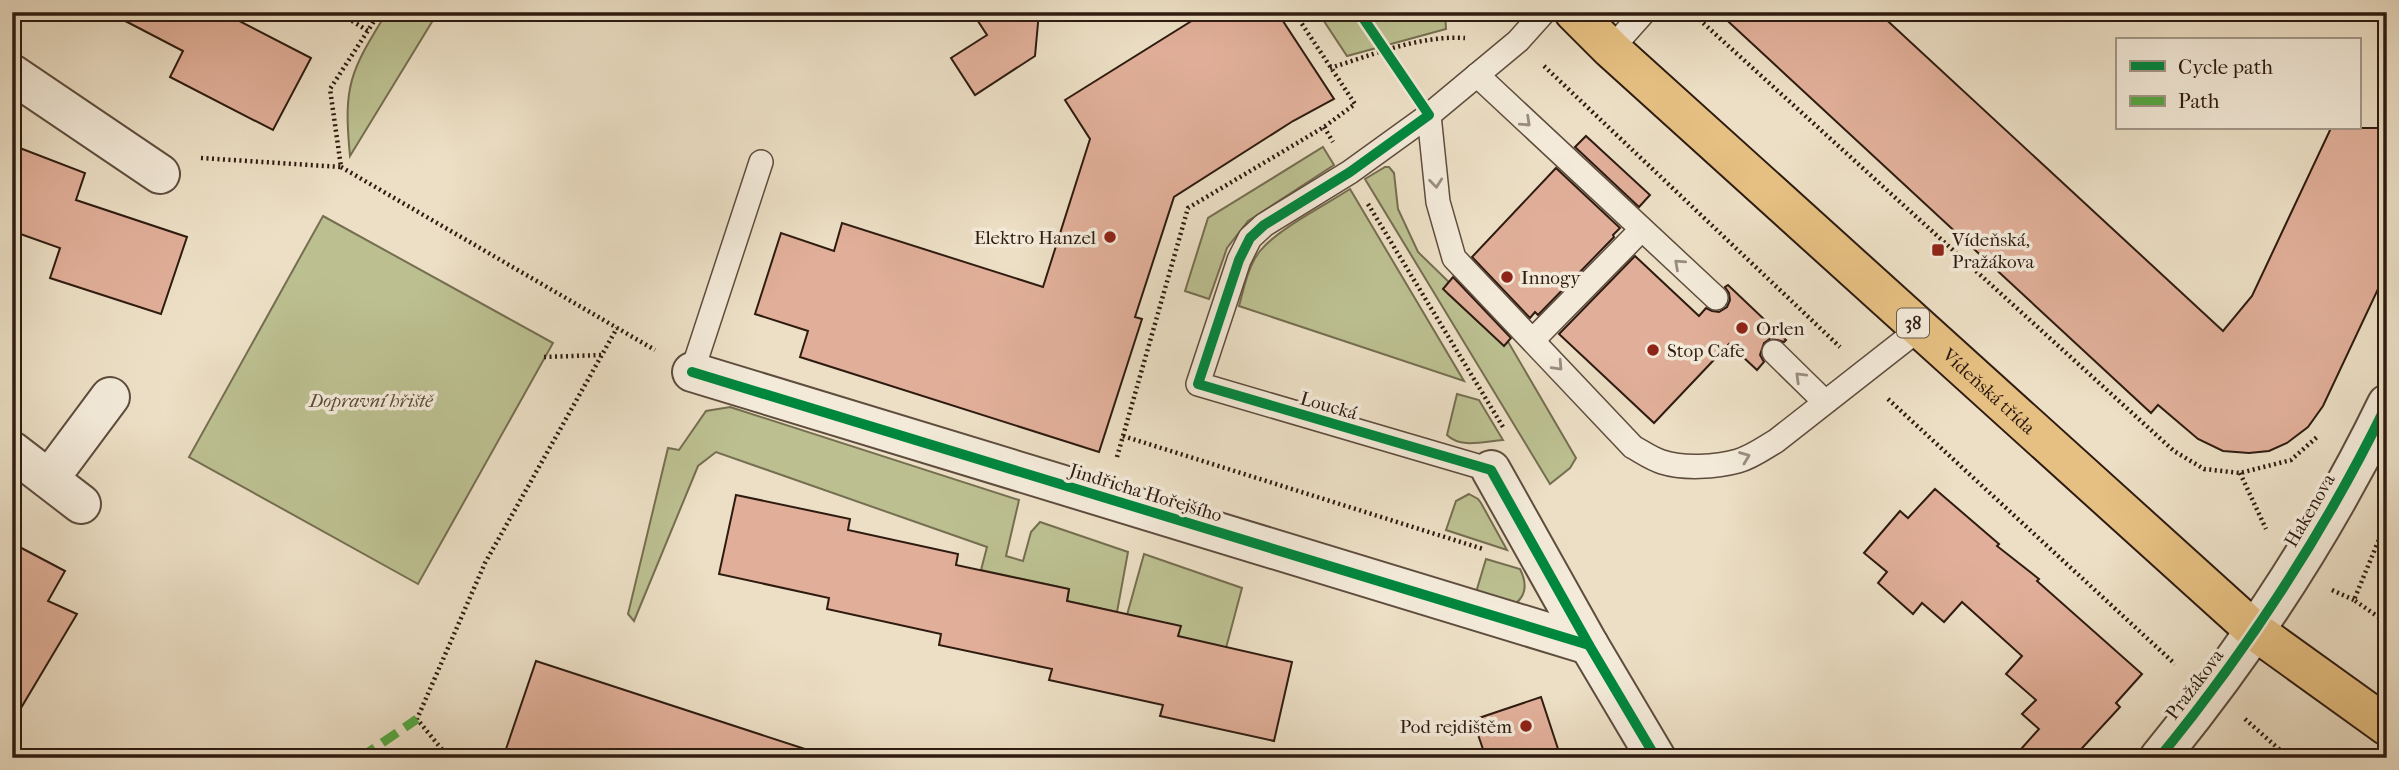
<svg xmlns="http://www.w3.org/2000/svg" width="2399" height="770" font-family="'IM FELL French Canon',serif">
<rect width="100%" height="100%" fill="#ecdfc5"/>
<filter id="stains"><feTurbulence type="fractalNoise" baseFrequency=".00286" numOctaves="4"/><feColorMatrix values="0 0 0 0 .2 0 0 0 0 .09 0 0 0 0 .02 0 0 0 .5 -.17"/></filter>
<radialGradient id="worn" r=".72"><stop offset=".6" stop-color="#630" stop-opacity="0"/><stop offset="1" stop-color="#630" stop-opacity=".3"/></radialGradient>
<g fill="#bcc091" stroke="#756e50" stroke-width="2">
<path d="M387,12H438L350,156C343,85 350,72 387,12Z"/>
<polygon points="1318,12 1445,12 1446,29 1347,56"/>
<polygon points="1323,147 1334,165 1248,221 1227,248 1209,299 1185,291 1208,218"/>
<polygon points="1385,167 1389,167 1394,173 1398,209 1418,252 1454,287 1448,294 1484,327 1503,333 1576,458 1570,468 1550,484 1365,179"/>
<path d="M1350,189L1464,381L1239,306C1244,288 1248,266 1260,251C1279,228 1324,206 1350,189Z"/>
<polygon points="323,216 553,343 418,584 189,457"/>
<path d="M1457,394L1479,400L1503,440C1485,441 1461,449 1447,435Z"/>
<polygon points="730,407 1019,500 1006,556 1023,561 1031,532 1040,522 1128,552 1117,612 1067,601 1069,589 981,570 987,547 716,452 698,466 634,621 628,614 668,448 679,450 706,411"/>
<polygon points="1469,494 1478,499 1481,503 1507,550 1446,530 1456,501"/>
<polygon points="1144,554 1242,588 1226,648 1177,637 1127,615"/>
<path d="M1486,559L1520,569C1527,583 1527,595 1515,604L1479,599L1477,589Z"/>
</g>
<g fill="#e1af99" stroke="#2e1b10" stroke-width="2">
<polygon points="108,12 222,12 311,58 273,130 170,77 183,51"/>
<polygon points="972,12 1039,12 1035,56 975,95 951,58 987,35"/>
<polygon points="1206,12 1277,12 1334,99 1293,121 1174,197 1135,317 1142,319 1099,452 800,357 808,331 755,314 781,233 834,251 842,223 1043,287 1090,139 1065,100"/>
<polygon points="1718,12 1878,12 2223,331 2252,296 2331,128 2387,128 2387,270 2323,406 2308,427 2287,443 2269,451 2249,453 2223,451 2198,439 2158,405 2151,413"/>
<polygon points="1586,136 1650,195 1639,207 1575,147"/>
<polygon points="12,145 85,173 76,200 187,237 161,314 50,278 60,248 12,231"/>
<polygon points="1556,168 1620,228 1613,235 1614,237 1538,315 1535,312 1530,318 1472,257"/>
<polygon points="1635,256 1699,316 1706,308 1712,311 1719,312 1727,307 1730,300 1729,293 1725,287 1728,285 1786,340 1784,342 1771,338 1764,343 1760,355 1764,362 1757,370 1729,344 1654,423 1559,334"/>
<polygon points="1453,277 1511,338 1504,346 1443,289"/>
<polygon points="1935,489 1999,544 1997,546 2039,579 2037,581 2142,674 2116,703 2120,707 2073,758 2013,758 2039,729 2022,714 2036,700 2006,674 2022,656 1962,602 1944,622 1922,603 1913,614 1878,583 1887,572 1864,553 1900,511 1908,518"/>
<polygon points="736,495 850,519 848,530 958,554 956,565 1069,589 1067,601 1181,626 1178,636 1292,662 1274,741 1160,716 1163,705 1049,680 1052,669 939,645 941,634 827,609 829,598 719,574"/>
<polygon points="12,543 65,571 48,601 77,614 12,723"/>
<polygon points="536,661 808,750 807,758 533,758 506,749"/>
<polygon points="1541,697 1561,758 1486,758 1473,720"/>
</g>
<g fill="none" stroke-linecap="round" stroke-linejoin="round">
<defs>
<g id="service">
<polyline points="1611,49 1644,12"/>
<polyline points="1477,75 1716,298"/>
<path d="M1429,115L1438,202L1454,258L1633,447C1642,452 1652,459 1662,462C1684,469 1716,467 1738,461C1752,457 1764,448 1776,441L1919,329"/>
<polyline points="1533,340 1641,230"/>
<polyline points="1774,352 1825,402"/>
<polyline points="692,372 761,162"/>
<polyline points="1491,470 1198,384 1239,260 1250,238 1264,225 1350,172 1429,115 1518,41 1544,12"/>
</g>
<g id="minor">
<polyline points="12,74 160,174"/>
<polyline points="692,372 1589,645"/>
<polyline points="12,451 81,504"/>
<polyline points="1491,470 1589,645 1656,758"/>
<polyline points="49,479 110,397"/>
<path d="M2159,758C2248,649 2326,530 2387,404"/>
</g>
<g id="primary">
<path id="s1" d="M1574,12L1611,49L2255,631L2387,726"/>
</g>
</defs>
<use href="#service" stroke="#5e4c3d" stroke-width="26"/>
<use href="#minor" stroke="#5e4c3d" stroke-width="42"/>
<use href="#primary" stroke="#2e1b10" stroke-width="42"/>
<g stroke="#2e1b10" stroke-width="4.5" stroke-dasharray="2 3.5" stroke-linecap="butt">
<polyline points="338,12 368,31"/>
<polyline points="1691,12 2174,451 2204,469 2240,473 2291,460 2317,437"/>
<polyline points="1544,66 1840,347"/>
<path d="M1330,68C1372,55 1420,35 1465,38"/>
<polyline points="1324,127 1333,142"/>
<polyline points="201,158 341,167 330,89 380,12"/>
<polyline points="341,167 655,350"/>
<polyline points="1368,204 1503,427"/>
<polyline points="544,357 601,355"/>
<polyline points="1888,399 2175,664"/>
<polyline points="1123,436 1483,549"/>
<polyline points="1117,457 1188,208 1324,127 1355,104 1294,12"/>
<polyline points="2240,473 2266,529"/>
<polyline points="2387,520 2354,600 2387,623"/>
<polyline points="2332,590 2354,600"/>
<polyline points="2245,719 2289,758"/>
<polyline points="449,758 417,719 485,563 617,328"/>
</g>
<use href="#service" stroke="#f3ead9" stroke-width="23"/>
<use href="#minor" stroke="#f3ead9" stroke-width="38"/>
<use href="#primary" stroke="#e6c082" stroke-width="38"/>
<polyline stroke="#54a942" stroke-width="9" stroke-dasharray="18 9" stroke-linecap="butt" points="360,758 417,719"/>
<defs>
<g id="cycleway">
<polyline points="1359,12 1429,115 1350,172 1264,225 1250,238 1239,260 1198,384 1491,470 1589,645 1656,758"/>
<polyline points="692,372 1589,645"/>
<path d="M2159,758C2248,649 2326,530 2387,404"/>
</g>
</defs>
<use href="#cycleway" stroke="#f3ead9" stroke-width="15"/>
<use href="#cycleway" stroke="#00873e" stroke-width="10"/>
</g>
<defs><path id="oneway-chevron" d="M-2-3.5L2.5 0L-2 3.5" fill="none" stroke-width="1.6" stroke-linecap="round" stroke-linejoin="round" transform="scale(1.75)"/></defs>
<g stroke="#9a8d7f">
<use href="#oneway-chevron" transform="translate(1526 122) rotate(43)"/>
<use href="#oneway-chevron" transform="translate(1436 183) rotate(84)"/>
<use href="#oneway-chevron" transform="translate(1679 264) rotate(-138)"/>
<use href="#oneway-chevron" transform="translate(1558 366) rotate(47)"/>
<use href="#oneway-chevron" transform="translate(1800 377) rotate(-136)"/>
<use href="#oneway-chevron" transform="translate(1745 457) rotate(-21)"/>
</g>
<g fill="#8f2418" stroke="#f3ead9" stroke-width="2.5">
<circle cx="1110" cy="237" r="7"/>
<rect x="1931" y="243" width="14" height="14" rx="3.5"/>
<circle cx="1507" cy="277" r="7"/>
<circle cx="1742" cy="328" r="7"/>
<circle cx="1653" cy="350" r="7"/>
<circle cx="1526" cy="726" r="7"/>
</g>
<g text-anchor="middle" stroke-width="7" stroke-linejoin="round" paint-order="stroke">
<rect fill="#f3ead9" stroke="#69594c" stroke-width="2" x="1897" y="308.5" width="32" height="29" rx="5"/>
<g font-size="18" font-weight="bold" fill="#2e1b10">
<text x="1913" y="329">38</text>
</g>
<g font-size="19" fill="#2e1b10" stroke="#f3ead9" text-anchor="start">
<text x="1096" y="244" text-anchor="end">Elektro Hanzel</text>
<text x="1952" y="246">Vídeňská,<tspan x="1952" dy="22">Pražákova</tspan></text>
<text x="1521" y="284">Innogy</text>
<text x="1756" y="335">Orlen</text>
<text x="1667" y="357">Stop Cafe</text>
<text x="1512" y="733" text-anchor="end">Pod rejdištěm</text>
</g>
<g font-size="19" fill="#2e1b10" stroke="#f3ead9">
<text dy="7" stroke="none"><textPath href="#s1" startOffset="562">Vídeňská třída</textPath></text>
<text transform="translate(1329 405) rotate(16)" y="7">Loucká</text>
<text transform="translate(1146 492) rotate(17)" y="7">Jindřicha Hořejšího</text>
<text transform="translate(2309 510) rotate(-60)" y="7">Hakenova</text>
<text transform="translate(2194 684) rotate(-53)" y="7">Pražákova</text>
</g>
<g font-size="19" font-style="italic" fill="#594d37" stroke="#f3ead9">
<text x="371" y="407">Dopravní hřiště</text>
</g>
</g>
<rect width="2399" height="770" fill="none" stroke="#ecdfc5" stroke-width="42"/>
<rect x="14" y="14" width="2371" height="742" fill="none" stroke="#2e1b10" stroke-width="3.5"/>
<rect x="21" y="21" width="2357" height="728" fill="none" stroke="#2e1b10" stroke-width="2"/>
<rect x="2116" y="38" width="245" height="91" fill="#f3ead9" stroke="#a49789" stroke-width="2"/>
<rect x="2130" y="61" width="35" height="10" fill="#00873e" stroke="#a49789" stroke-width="2"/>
<text x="2178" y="74" font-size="21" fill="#2e1b10">Cycle path</text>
<rect x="2130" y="96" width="35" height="10" fill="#54a942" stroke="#a49789" stroke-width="2"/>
<text x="2178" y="108" font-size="21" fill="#2e1b10">Path</text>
<rect width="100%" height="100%" filter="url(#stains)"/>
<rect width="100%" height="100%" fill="url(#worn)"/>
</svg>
